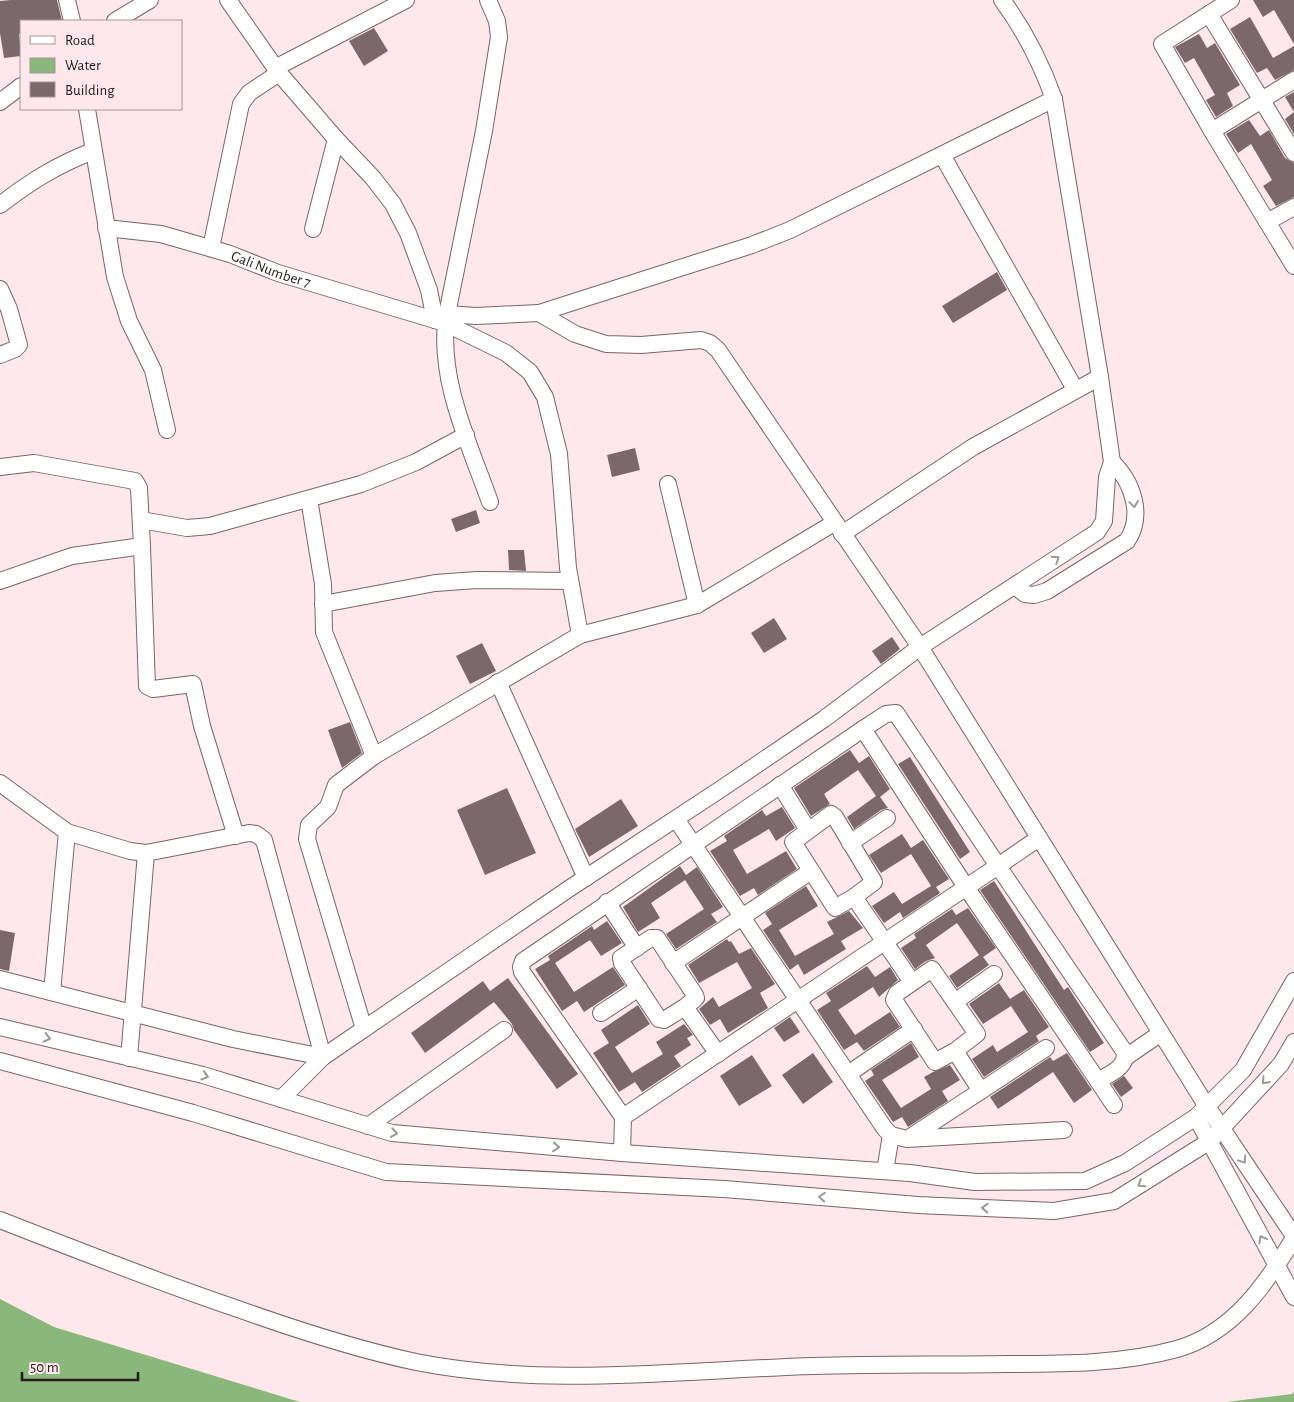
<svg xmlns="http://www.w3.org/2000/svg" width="1294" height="1402" font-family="'Alegreya Sans',sans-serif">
<rect width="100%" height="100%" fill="#fee8eb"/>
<g fill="#8ab77a">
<polygon points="0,1299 54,1327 300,1402 0,1402"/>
<polygon points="1294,1392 1294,1402 1226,1402 1292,1394"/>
</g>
<g fill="#7b686b">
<polygon points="11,0 57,0 62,21 21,21 21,33 19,34 21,56 4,58 0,33 0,1"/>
<polygon points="1253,0 1294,0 1294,44 1274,10 1263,17"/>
<polygon points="1250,17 1273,58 1294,46 1294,70 1275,80 1267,68 1257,73 1230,29"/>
<polygon points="374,28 388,51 364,66 349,41"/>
<polygon points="1199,34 1207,48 1215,43 1240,85 1227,93 1233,106 1216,117 1206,100 1215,95 1194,58 1185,63 1175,47"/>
<polygon points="1294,92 1294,112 1285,97"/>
<polygon points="1294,112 1294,134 1285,119"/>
<polygon points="1249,120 1260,136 1269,130 1285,158 1294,163 1294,197 1276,206 1263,186 1272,180 1251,144 1238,153 1226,134"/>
<polygon points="997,272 1007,290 953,323 942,306"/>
<polygon points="635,448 640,470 612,477 607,455"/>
<polygon points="476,510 480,523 456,532 451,519"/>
<polygon points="508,550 524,550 526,571 509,570"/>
<polygon points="774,618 787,639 764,653 751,633"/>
<polygon points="892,637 900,649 881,664 872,651"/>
<polygon points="482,643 496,671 470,684 456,656"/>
<polygon points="350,722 362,753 342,768 328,730"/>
<polygon points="850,750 859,763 869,756 890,789 880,797 888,808 881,810 854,829 847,817 876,796 858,770 824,794 830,804 811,816 794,788"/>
<polygon points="910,757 970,852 960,859 898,764"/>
<polygon points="507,788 536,853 485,875 457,810"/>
<polygon points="621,799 638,826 589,857 575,829"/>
<polygon points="782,807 795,828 776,841 769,829 733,850 747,874 786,851 797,869 758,895 754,888 740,896 710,851 727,841 724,836 762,810 766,816"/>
<polygon points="902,834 911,848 923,840 949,879 936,887 940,893 903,918 900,912 884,923 872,906 894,892 902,904 931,886 911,854 881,873 869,855"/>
<polygon points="680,866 686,875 697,867 723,907 711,914 717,922 676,949 666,934 704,909 685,880 651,903 660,918 638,932 623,907"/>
<polygon points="994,881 1064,990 1068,987 1104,1043 1090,1052 980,890"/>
<polygon points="806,886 818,906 779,930 795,956 834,934 827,922 849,911 863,928 841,941 846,949 804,975 798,964 790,970 763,930 772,924 765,913"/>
<polygon points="968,908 996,948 983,957 989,965 957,988 949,976 979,955 957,923 926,945 935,958 926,961 915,969 901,948 916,938 914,934 952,909 956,915"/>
<polygon points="607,921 622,943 601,956 590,940 555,963 574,992 613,967 625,985 584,1012 577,1001 562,1011 535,969 550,960 548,956 592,926 594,930"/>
<polygon points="0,930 15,933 9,971 0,969"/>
<polygon points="727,939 729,942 731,941 739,954 751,948 775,984 760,993 768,1008 728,1033 720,1019 710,1025 699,1009 713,997 719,1007 752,988 737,962 699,983 688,965"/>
<polygon points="867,966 875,977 890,967 898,980 879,997 873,987 838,1010 855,1035 890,1012 900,1027 864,1051 857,1042 844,1050 817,1010 831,1001 826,993"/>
<polygon points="508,978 578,1074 557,1089 514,1030 512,1024 494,1002 425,1053 411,1033 483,981 490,991"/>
<polygon points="999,983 1010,999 1024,990 1049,1027 1036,1036 1039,1041 984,1077 972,1059 993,1045 997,1052 1028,1032 1011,1006 983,1024 969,1004"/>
<polygon points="638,1005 650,1024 615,1047 632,1073 663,1054 656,1042 684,1024 693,1035 687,1038 691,1045 674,1056 681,1066 642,1092 635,1082 619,1092 593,1053 609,1043 601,1030"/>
<polygon points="790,1017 800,1032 784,1042 774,1028"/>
<polygon points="911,1043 919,1057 882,1080 901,1108 931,1089 924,1077 933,1072 950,1065 960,1080 942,1091 948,1101 908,1127 902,1117 893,1122 865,1081 874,1075 871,1070"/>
<polygon points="813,1053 833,1082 803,1104 782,1075"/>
<polygon points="1067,1053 1092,1090 1074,1103 1053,1072 998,1109 990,1097 1050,1057 1053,1061"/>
<polygon points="752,1055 772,1086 739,1106 720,1076"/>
<polygon points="1124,1076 1133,1088 1121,1097 1112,1084"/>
</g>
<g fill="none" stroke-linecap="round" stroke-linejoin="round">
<defs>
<g id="minor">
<polyline points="67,0 72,21"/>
<polyline points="228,0 279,73 336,139 373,178 393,204 408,233 429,290 435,320"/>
<path d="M488,0L497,21L499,37L484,131L447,314C437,378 469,443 490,502"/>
<polyline points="1209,14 1294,153"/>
<polyline points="115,21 150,0"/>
<polyline points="275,68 406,0"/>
<polyline points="1294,80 1212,131 1294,266"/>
<polyline points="0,102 21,86"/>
<polyline points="87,109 115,277 129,321 153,370 167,430"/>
<polyline points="1212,131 1162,44 1231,0"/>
<polyline points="942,155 1075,389"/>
<path d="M0,205C31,181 57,165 93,151"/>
<polyline points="1267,222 1294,207"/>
<path id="s1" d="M106,228L161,234L230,254L278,273L445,323L506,353L530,372L545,397L559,454L568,568L580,635L697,605L834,523"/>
<polyline points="313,229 336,139"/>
<polyline points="211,248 241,104 249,93 279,73"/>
<polyline points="0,289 9,309 19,345 15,349 0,355"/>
<polyline points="539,313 752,245 790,230 1054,99"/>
<polyline points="447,314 476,316 539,313 575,334 606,344 641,345 701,340 710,343 718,350 920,647 1206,1105 1294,1236"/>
<polyline points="0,467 34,463 135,481 139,488 142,546 72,556 0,581"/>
<polyline points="668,484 697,605"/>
<polyline points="309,499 323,584 324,632 374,756 580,635"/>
<polyline points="141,520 187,528 210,526 361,484 416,462 466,435"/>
<polyline points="842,534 973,447 1100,377"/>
<polyline points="142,546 147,686 153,689 193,684 202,726 236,836"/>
<path d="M1015,586L1025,594L1034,595L1047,591L1127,541C1144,516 1133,482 1112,462"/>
<polyline points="323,604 435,583 477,580 570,581"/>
<polyline points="498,682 586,878"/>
<polyline points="863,729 966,887 1098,1081"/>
<polyline points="0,783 67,832 130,851 146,853 249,833 256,834 264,840 323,1057 281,1099"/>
<polyline points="780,785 808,830"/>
<polyline points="676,819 885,1129 891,1135 907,1139 1064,1130"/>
<path d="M1039,838L998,866L1124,1051C1129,1067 1109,1074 1098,1081L1114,1105"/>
<polyline points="850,843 887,818"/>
<polyline points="854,897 874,882 835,817 831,814 793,842 835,908 854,897 912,982"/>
<polyline points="607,902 637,948"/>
<polyline points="673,963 811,871"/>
<path d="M0,979L233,1039L323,1057L570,888L721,789L824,719L920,647L1097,532L1104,521L1107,477L1112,462L1100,377L1054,99C1041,63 1025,31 1002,0"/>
<polyline points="52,992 67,832"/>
<polyline points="956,1001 994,974"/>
<polyline points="685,1007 696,998 695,995 657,938 651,938 621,958 622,963 659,1019 664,1020 685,1007 718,1054"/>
<polyline points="601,1013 639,988"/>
<polyline points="0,1027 203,1075 392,1133 622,1153 910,1173 975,1182 1085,1181 1125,1163 1196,1117 1243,1070 1294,981"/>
<polyline points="364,1029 307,839 309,825 328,807 336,785 374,756"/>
<polyline points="955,1051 977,1034 932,969 897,993 894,1000 935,1062 955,1051 981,1091"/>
<polyline points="1126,1057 1161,1033"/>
<polyline points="129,1058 146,853"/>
<polyline points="0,1061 193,1113 386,1172 724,1189 918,1205 1054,1211 1114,1201 1210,1141 1281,1064 1294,1042"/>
<polyline points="848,1074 914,1029"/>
<polyline points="1196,1117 1294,1297"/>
<polyline points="368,1126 504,1030"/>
<polyline points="909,1138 1046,1048"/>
<polyline points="622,1153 623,1117 522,972 521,967 523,961 863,729 886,714 896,713 998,866 623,1117"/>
<polyline points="885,1171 891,1135"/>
<path d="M0,1220C79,1251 158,1282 238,1309C297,1330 355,1349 416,1362C547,1388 682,1370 814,1366C878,1364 943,1365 1007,1364C1064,1364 1122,1364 1177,1349C1233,1333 1266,1284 1294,1238"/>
</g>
</defs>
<use href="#minor" stroke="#776567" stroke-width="18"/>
<use href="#minor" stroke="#fff" stroke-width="16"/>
</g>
<defs><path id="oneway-chevron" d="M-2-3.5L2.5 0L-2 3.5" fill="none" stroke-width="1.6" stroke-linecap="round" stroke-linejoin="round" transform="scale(1.25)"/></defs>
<g stroke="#9c9898">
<use href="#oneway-chevron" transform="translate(1134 504) rotate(82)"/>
<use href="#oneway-chevron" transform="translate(1056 559) rotate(-33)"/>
<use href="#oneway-chevron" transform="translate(47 1038) rotate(14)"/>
<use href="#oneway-chevron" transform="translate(205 1076) rotate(16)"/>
<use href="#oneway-chevron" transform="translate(1265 1081) rotate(132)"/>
<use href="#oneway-chevron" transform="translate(394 1133) rotate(10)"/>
<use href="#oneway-chevron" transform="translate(556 1147) rotate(5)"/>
<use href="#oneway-chevron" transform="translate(1243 1160) rotate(56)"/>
<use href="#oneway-chevron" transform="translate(1141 1184) rotate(147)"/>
<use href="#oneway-chevron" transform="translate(822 1197) rotate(-176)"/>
<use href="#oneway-chevron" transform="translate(985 1208) rotate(-177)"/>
<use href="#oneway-chevron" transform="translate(1262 1239) rotate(-118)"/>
</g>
<g text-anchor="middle" stroke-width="4" stroke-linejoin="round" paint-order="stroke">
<g font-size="15" fill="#221a1b" stroke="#fee8eb">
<text dy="5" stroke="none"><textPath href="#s1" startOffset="171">Gali Number 7</textPath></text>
</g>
</g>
<rect x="20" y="20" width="162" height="90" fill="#fee8eb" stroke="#a69698"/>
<rect x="30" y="36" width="25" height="8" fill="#ffffff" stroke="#a69698"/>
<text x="65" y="45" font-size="15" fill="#221a1b">Road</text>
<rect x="30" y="58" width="25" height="15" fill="#8ab77a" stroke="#a69698"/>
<text x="65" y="70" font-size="15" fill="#221a1b">Water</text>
<rect x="30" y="82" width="25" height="15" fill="#7b686b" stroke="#a69698"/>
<text x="65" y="95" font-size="15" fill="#221a1b">Building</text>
<path d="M22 1372v8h116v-8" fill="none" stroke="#221a1b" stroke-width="2.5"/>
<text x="30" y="1372" font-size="15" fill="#221a1b" stroke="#fee8eb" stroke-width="4" paint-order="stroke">50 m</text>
</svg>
